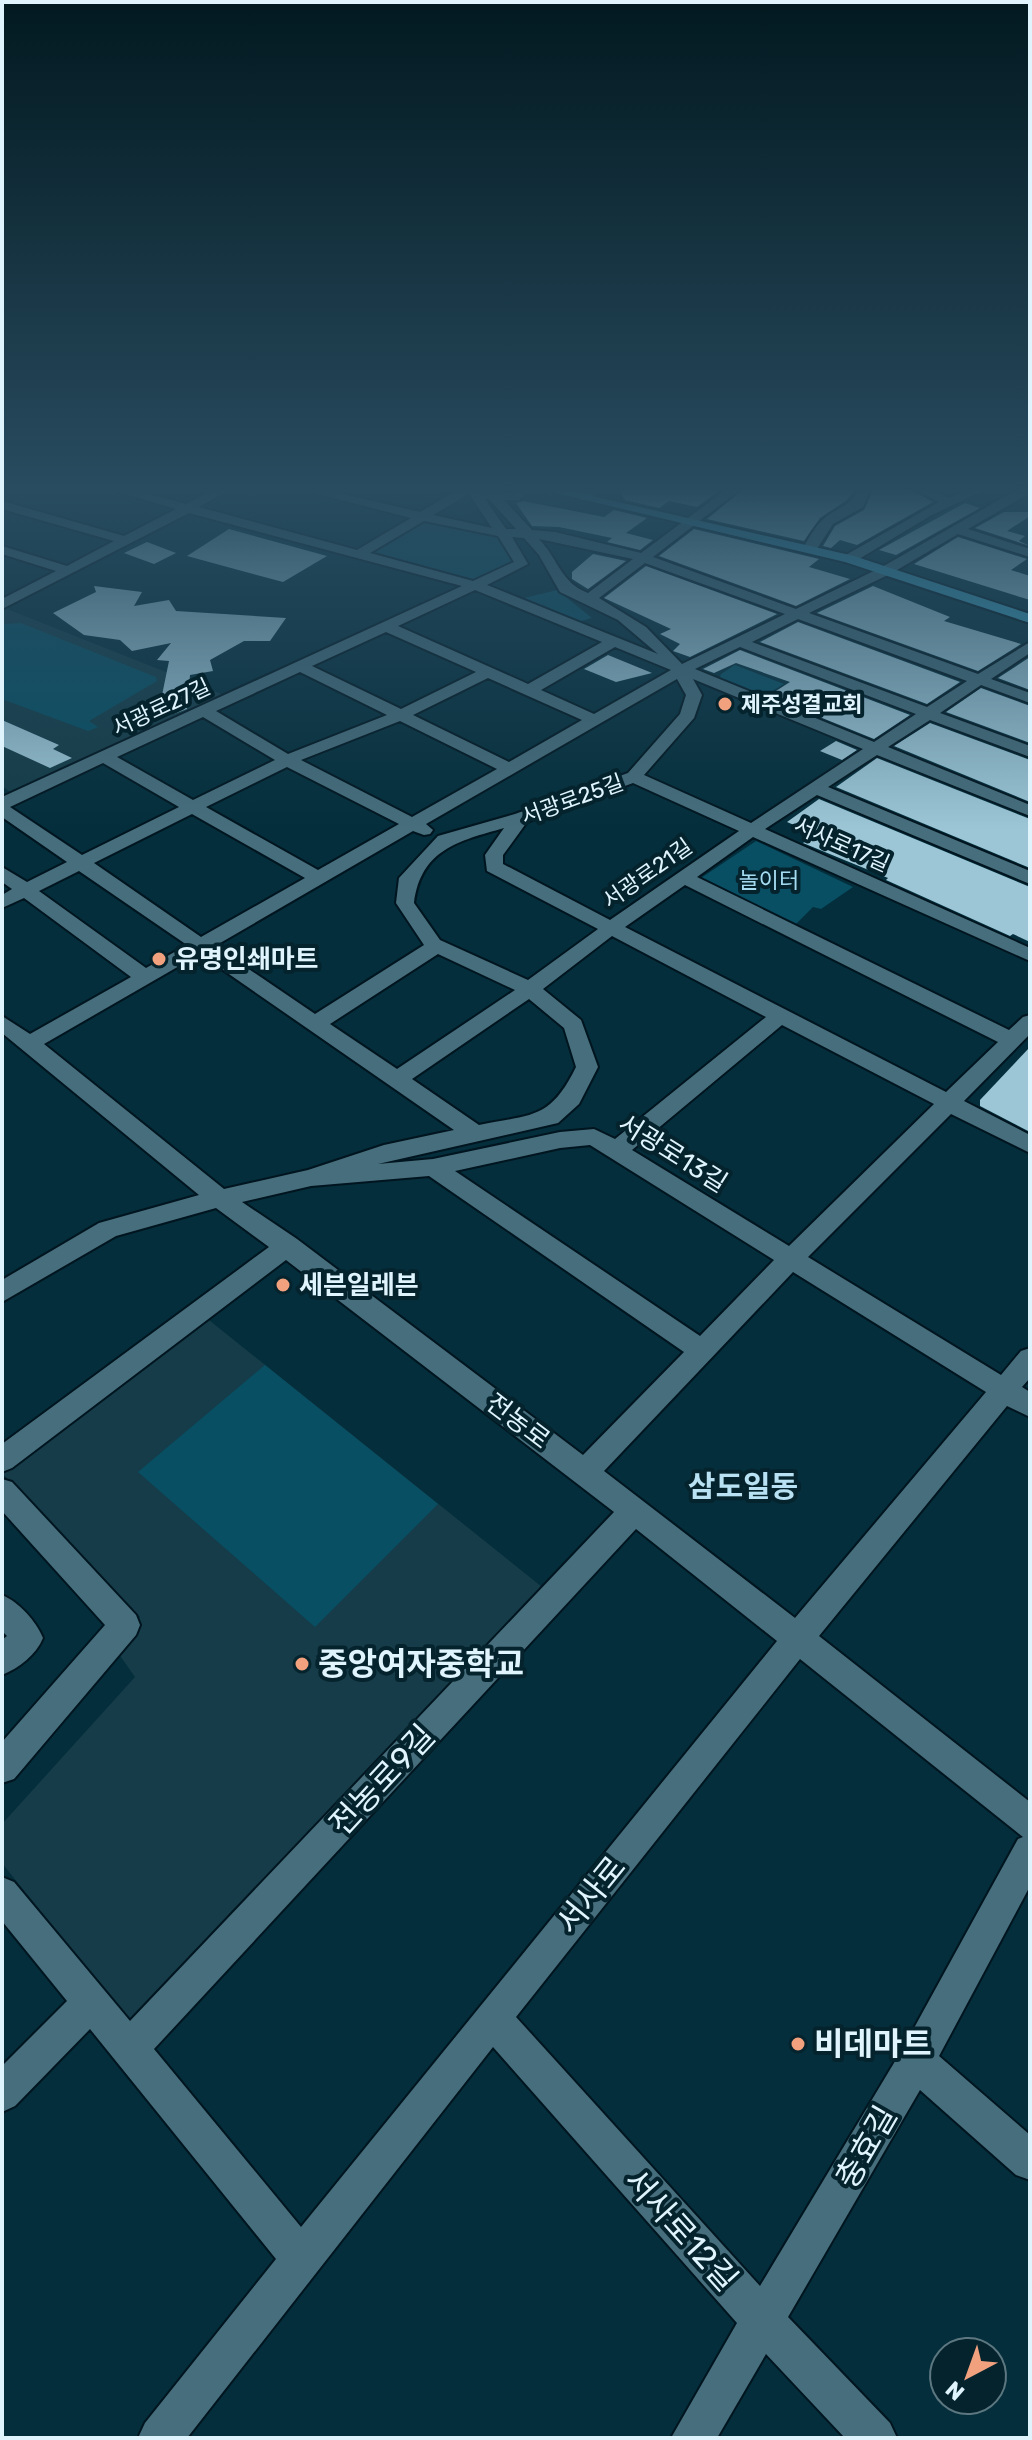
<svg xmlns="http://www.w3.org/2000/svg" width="1032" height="2440" font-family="Rubik,'Noto Sans KR',sans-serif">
<rect width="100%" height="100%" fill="#042e3b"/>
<g fill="#153c48">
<polygon points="7,609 224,695 10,792 2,786 2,611"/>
<polygon points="204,1316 547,1591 132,2027 2,1863 2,1824 135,1677 116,1650 140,1617 2,1473 2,1461"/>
</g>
<g fill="#084f64">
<polygon points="426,520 499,536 512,563 475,581 374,552"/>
<polygon points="557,590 592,618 578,622 520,599"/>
<polygon points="21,623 156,677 157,681 89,721 98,727 88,731 2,699 2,624"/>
<polygon points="735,665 784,684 761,698 719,681 721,674"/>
<polygon points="756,841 853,887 821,909 813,907 795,925 701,878"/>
<polygon points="265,1365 438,1504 315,1627 138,1472"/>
</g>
<g fill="#9cc6d6">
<polygon points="618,488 723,488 697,507 669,501 659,508 625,500"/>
<polygon points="745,488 856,488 847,500 820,518 804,541 707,519"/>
<polygon points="874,488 908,488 933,502 857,545 840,540 831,548 823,546 835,526 864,510"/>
<polygon points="523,501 604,517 614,510 647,518 626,533 653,540 640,550 607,542 612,538 559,527 532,526 516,503"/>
<polygon points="965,503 980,508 896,555 879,550"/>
<polygon points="1004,512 1030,512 1030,516 1007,531 1025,536 1019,541 1030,546 975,528"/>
<polygon points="229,529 327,556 283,582 187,556"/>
<polygon points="694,529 819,559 809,567 850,579 796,606 659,556"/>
<polygon points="958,537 1027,559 1011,570 1030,576 1030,600 914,564"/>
<polygon points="147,542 176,553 154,564 124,553"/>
<polygon points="593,554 626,561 588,589 572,579 572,572"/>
<polygon points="646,566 777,614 690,657 673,651 680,644 660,634 671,629 604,598"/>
<polygon points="94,586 142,592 134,606 169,600 176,611 286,618 270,641 244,641 210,660 213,671 190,675 187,709 174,714 160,705 169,661 157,660 171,643 132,651 120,640 84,635 53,613 96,592"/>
<polygon points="873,586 950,617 944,621 1021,644 978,671 817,613"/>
<polygon points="798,622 960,682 927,704 760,642"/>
<polygon points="740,650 910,715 874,739 768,696 790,682 736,663 714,673 703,669"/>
<polygon points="608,655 652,673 616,682 584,669"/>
<polygon points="1030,657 1030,690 998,678"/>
<polygon points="981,688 1030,706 1030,743 946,712"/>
<polygon points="2,720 59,745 53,749 72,758 50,768 2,746"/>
<polygon points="930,723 1030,760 1030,802 894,746"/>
<polygon points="836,741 857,750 842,760 820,751"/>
<polygon points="877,758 1030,819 1030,868 836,787"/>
<polygon points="819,799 1030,887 1030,942 1013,934 1010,936 886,880 888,878 803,843 815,834 787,822"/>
<polygon points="1030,1047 1030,1132 980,1106 980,1100"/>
</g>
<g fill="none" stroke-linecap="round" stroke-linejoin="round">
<defs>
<g id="minor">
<path d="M106,488H126L186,504L217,488H232L199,507L357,550L411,518L295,488H317L420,512L461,488H476L480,492L512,493L519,488H533L519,500H504L532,530L555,532L641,553L728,488H742L653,557L796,609L882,567L1020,488H1030V493L968,529L1030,549V557L958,534L892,573L809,613L978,674L1030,642V653L991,679L1030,693V703L981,685L940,713L1030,746V757L930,720L888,747L1030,805V816L877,755L828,787L1030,871V884L817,795L765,829L1030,948V961L753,837L697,877L1009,1030L1023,1017L1030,1015V1034L964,1101L1030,1135V1153L951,1114L808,1257L1001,1375L1021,1351L1030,1348V1378L1022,1387L1030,1392V1417L1007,1406L819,1636L1030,1802V1886L939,2056L1030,2135V2180L1016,2175L920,2090L788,2317L890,2423L897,2438H845L766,2354L717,2438H671L737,2323L493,2047L187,2438H138L145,2423L276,2259L90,2029L15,2106L2,2112V2066L67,2001L2,1921V1877L14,1882L130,2021L614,1512L286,1260L12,1468L2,1472V1444L269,1247L216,1208L116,1236L2,1302V1280L99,1223L199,1195L2,1033V1016L30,1034L131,977L24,898L2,908V895L12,889L2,882V867L27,882L67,862L2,817V797L462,586L189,513L2,609V599L56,571L2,554V546L67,566L114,541L2,509V501L124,536L176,509ZM469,494L492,528L433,515ZM485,499H489L516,529H506ZM424,521L498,536L514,562L473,581L370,553ZM512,537L524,538L539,555L560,592L618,620L658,654L487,585L528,564ZM539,539L633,559L588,593C560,582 559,560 539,539ZM645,563L785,614L682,664L646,627L599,598ZM475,590L602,642L528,684L398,626ZM798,619L967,681L927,707L752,642ZM386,632L476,672L401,709L312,666ZM615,647L671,670L594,714L541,690ZM740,647L916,714L874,742L695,669ZM300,672L387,715L288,754L216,711ZM488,678L582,720L509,762L413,715ZM677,679L686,695L680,714L628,773L515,814L438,836L399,878L396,903L424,945L315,1014L215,946L413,831L424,835L430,834L433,830L426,824ZM693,679L863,749L751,823L644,775L694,718L702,695ZM203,717L275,760L193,800L117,757ZM400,721L497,769L412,817L301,760ZM103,763L179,807L82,855L10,807ZM287,767L399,824L318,870L206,807ZM633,783L739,831L610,920L503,864V855L527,822ZM192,814L305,878L201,937L94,863ZM504,828L485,855L487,871L598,929L528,980L440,940L414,903C421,849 459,841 504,828ZM79,871L187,945L146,968L39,891ZM685,885L998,1042L946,1092L625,927ZM612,936L766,1017L615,1139L594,1129L560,1132L433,1159L378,1164L558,1123L579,1104L598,1067L581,1020L543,989ZM200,954L454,1130L384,1145L308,1170L224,1189L44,1044ZM438,954L515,990L397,1069L330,1024ZM529,999L564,1028L576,1067C550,1120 532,1114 479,1125L412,1079ZM782,1025L934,1104L789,1246L632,1150ZM590,1145L774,1260L700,1336L455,1171L560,1148ZM429,1176L684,1352L583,1455L297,1239L242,1202L311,1186ZM793,1272L986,1392L795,1618L604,1471ZM636,1529L777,1641L301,2227L154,2049ZM800,1659L1023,1837L1018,1839L903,2048L760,2286L516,2017Z"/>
<polygon points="589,488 603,488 588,500 580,500 580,494"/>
<path d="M859,488H871L863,507L833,524L815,552H805L803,549C809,537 815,526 826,517C840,506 852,506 859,488Z"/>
<polygon points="911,488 927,488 949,498 972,488 988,488 930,516 854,562 844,562 844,556 939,502"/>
<polygon points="2,1479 12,1482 136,1615 140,1625 136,1635 14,1779 2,1783 2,1742 105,1625 2,1511"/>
<path d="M2,1595C19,1602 36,1621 43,1638C36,1655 19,1668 2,1675V1640L7,1636L2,1631Z"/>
</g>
<polygon id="major" points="535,488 557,488 854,556 1030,614 1030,623 845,562"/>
</defs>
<use href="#minor" stroke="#00151f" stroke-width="4"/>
<use href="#major" stroke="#00151f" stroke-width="4"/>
<use href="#minor" fill="#476e7c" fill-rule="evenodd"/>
<use href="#major" fill="#3da0c0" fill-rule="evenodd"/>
</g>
<linearGradient id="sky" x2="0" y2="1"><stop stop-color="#021920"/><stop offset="0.59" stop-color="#294c60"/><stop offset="1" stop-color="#294c60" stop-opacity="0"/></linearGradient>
<rect width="1032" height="830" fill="url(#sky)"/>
<g fill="#f2a17e" stroke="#05232d" stroke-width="3">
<circle cx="725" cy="704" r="8"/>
<circle cx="159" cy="959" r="8"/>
<circle cx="283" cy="1285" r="8"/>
<circle cx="302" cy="1664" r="8"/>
<circle cx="798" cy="2044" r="8"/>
</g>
<g text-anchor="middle" stroke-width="8" stroke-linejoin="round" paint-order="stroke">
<g font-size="22" font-weight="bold" fill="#dff4fd" stroke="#05232d" text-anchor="start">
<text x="741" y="712">제주성결교회</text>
</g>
<g font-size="22" fill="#dff4fd" stroke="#05232d">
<text transform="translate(161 707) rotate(-25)" y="8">서광로27길</text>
<text transform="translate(572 799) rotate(-20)" y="8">서광로25길</text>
<text transform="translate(842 844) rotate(24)" y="8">서사로17길</text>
<text transform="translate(647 873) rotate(-35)" y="8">서광로21길</text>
</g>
<g font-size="22" fill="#a5dcf2" stroke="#05232d">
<text x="769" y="888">놀이터</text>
</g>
<g font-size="26" font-weight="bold" fill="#dff4fd" stroke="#05232d" text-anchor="start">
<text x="175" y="968">유명인쇄마트</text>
<text x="299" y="1294">세븐일레븐</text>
</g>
<g font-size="26" fill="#dff4fd" stroke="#05232d">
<text transform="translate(673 1153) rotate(32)" y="9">서광로13길</text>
<text transform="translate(518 1421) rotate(37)" y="9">전농로</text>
</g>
<g font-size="30" font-weight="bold" fill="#b8e2f3" stroke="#05232d">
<text x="743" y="1497">삼도일동</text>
</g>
<g font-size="32" font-weight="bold" fill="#dff4fd" stroke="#05232d" text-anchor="start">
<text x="318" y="1675">중앙여자중학교</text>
<text x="814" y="2055">비데마트</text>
</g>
<g font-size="32" fill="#dff4fd" stroke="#05232d">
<text transform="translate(382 1780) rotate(-47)" y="11">전농로9길</text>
<text transform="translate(591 1895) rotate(-51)" y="11">서사로</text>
<text transform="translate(866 2147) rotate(-60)" y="11">충효길</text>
<text transform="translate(681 2230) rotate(48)" y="11">서사로12길</text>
</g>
</g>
<rect width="1032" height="2440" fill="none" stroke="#dff4fd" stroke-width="8"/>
<g transform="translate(968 2376) rotate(221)"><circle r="38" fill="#05232d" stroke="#5c7780" stroke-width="2"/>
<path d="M0-6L14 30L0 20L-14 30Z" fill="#f2a17e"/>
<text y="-12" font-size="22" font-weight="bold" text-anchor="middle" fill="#dff4fd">N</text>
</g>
</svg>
